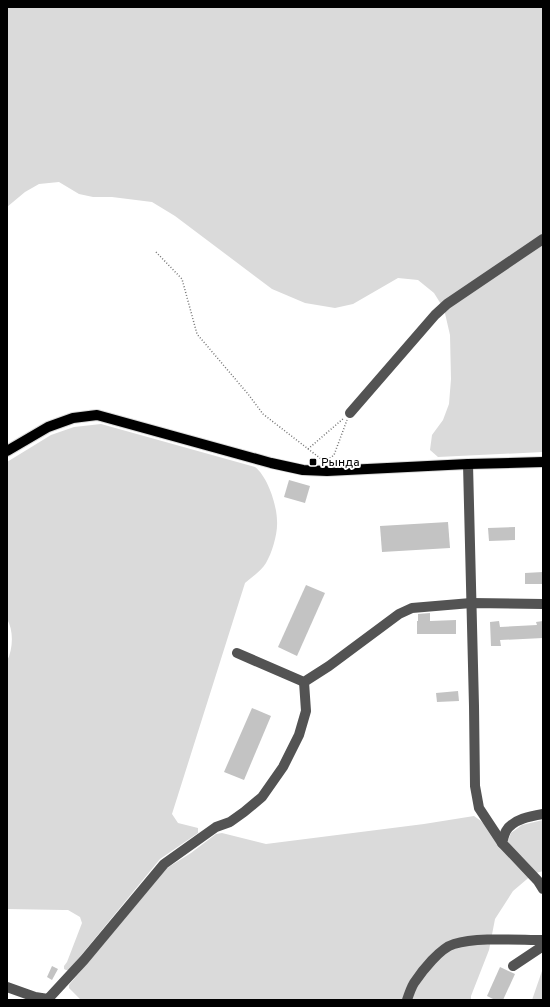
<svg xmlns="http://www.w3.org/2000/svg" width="550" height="1007" font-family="Overpass,sans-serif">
<rect width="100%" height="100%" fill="#fff"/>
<g fill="#dadada">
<polygon points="7,7 543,7 543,452 438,457 430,450 432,435 443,420 449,404 451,379 450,335 444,309 434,293 418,280 398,278 353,304 335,308 305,303 272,289 175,216 152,202 112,197 93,197 79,194 59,182 39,184 25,192 7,207"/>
<path d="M101,424L255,467C268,477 277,506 277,521C278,533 272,553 266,563C261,571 252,577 245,583L172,814L178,823L198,828V833L160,859L69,970H66L64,969V966L67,962L82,923L80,917L68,910H64L7,909V661C13,649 14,631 7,619V462L51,435L74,427Z"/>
<polygon points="474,816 481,821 506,846 511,833 522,825 543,820 543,871 533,874 513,891 495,919 489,950 471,996 471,1000 81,1000 69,988 69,985 167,868 191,853 216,834 222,833 266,844 424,824"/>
<polygon points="543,968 543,1000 532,1000"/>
</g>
<g fill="#c3c3c3">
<polygon points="289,480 310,486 305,503 284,497"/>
<polygon points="448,522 450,548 382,552 380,526"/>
<polygon points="515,527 515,540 489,541 488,528"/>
<polygon points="543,572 543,584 525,584 525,573"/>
<polygon points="306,585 325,593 297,656 278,647"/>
<polygon points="430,613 430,621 456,620 456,634 417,634 417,621 418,621 418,614"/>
<polygon points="499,621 500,627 537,625 536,622 543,621 543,638 500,640 501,646 491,646 490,622"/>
<polygon points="458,691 459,701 437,702 436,693"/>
<polygon points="252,708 271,716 244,780 224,772"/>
<polygon points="52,966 58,969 52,980 47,977"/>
<polygon points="500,967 515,974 503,1000 495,1000 487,996"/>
</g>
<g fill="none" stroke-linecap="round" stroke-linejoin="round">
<defs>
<polyline id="major" points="7,451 48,427 73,418 97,415 271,463 303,470 327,471 468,464 543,462"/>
</defs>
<use href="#major" stroke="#dbdbdb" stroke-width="12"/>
<g stroke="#757575" stroke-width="1.5" stroke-dasharray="1 2" stroke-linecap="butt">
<polyline points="156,252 182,279 197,334 248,394 263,414 325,462"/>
<polyline points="308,449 344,418"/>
<polyline points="325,462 334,455 347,420"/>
</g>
<g stroke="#535353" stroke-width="10">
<polyline points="350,413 435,315 447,304 543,239"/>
<polyline points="468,464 474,706 475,786 479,808 502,843"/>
<polyline points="237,653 304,682 329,666 399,614 412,608 471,603 543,604"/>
<path d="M543,814C531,816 513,819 506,831C504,835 503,839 502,843L538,881L543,889"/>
<polyline points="513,966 543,946"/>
<polyline points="7,987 35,997 48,999 84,960 164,864 216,827 230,822 244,812 262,797 283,767 299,735 306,711 304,682"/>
<path d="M407,1000C409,994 411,988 414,983C422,971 440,948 454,944C477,937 518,940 543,940"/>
</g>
<use href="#major" stroke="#000" stroke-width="10"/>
</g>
<rect fill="#000" stroke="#fff" stroke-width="1.5" x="309" y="458" width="8" height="8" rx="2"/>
<g text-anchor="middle" stroke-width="4" stroke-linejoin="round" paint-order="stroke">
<g font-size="12" fill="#000" stroke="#fff" text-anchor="start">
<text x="321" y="466">Рында</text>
</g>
</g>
<rect width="550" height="1007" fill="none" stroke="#000000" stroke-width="16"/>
</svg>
